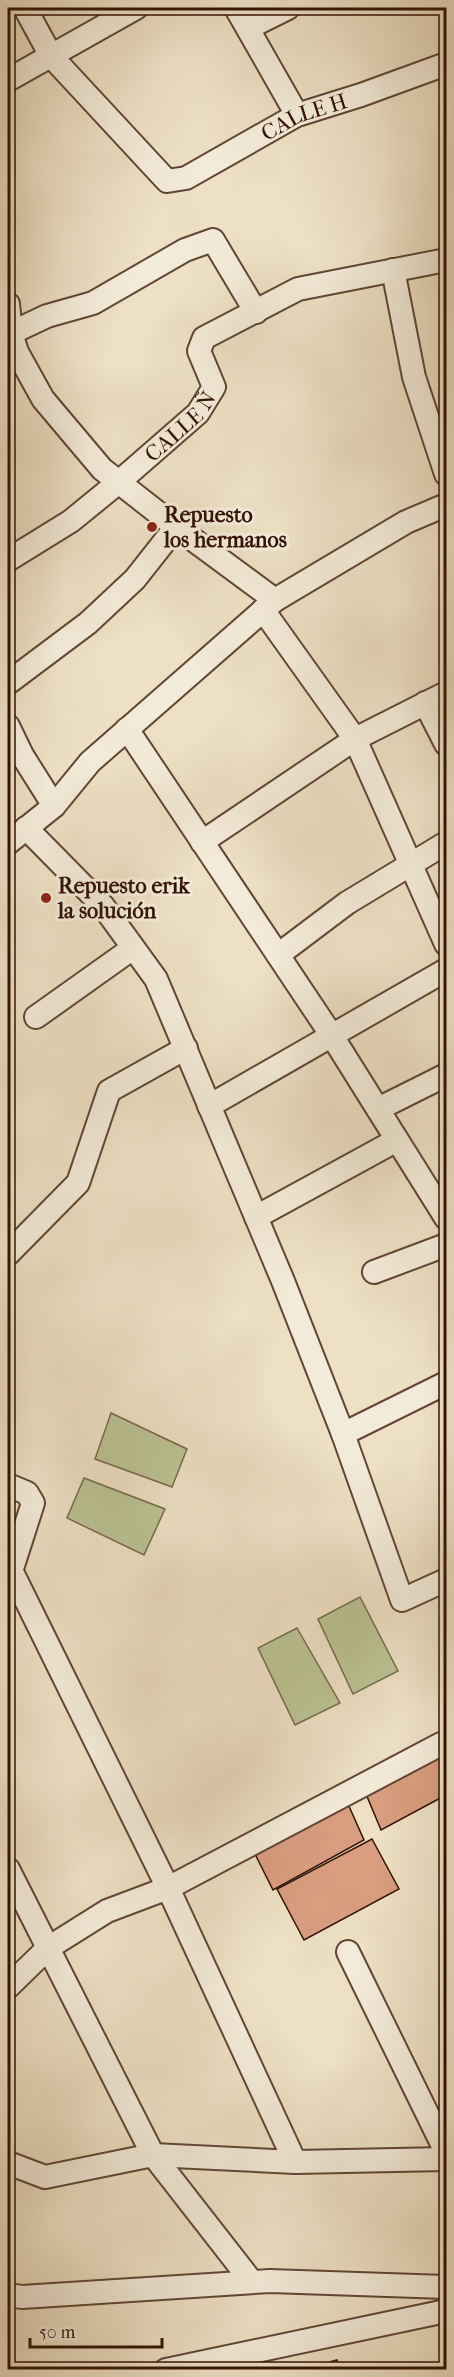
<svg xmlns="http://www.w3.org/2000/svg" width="454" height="2377" font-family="'IM FELL French Canon',serif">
<rect width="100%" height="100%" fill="#ede0c4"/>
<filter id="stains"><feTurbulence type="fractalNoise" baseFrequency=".00333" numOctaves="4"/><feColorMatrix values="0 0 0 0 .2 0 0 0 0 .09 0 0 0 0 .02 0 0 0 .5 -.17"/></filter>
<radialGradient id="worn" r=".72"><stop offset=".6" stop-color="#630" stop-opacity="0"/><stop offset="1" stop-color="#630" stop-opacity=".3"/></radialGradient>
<g fill="#bac293" stroke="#766a4c" stroke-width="1.5">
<polygon points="111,1413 187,1449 172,1487 95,1459"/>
<polygon points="84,1478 165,1509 144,1555 67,1518"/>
<polygon points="360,1597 398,1671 353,1694 318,1619"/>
<polygon points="297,1628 340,1703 295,1725 258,1648"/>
</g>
<g fill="#d99d80" stroke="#321205" stroke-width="1.5">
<polygon points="446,1751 446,1795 381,1830 366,1794"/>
<polygon points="348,1804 364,1840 273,1890 255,1854"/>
<polygon points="372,1839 399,1889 304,1940 277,1889"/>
<polygon points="337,2360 339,2370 307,2370 307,2368"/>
</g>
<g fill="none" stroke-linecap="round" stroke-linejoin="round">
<defs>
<g id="minor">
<path id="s1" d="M25,8L51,56L167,181L186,178L297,115L361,95L446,64"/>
<polyline points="236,8 297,115"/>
<polyline points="248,28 288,8"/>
<polyline points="8,80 136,8"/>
<polyline points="393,270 414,377 446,474"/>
<polyline points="8,304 11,333 17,352 43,399 102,469 176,527 275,600"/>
<polyline points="11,333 47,316 93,303 185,250 213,240 256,312"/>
<path id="s2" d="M8,560L71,521L120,481L198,413L214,387L199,351L204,338L298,289L446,260"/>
<polyline points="263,610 355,739 446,944"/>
<polyline points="8,683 88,623 135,579 176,527"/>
<polyline points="425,703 446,744"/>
<polyline points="8,726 22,755 54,806"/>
<polyline points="127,729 332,1036 446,1218"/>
<polyline points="26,828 103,906 156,979 283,1281 343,1434 402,1600 446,1580"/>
<polyline points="202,842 355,739 446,693"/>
<polyline points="8,843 54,806 90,762 275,600 406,522 446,505"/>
<polyline points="278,955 347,903 446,843"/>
<polyline points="36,1017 133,948"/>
<polyline points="209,1106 446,970"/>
<polyline points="378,1109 446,1075"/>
<polyline points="256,1217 397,1140"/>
<polyline points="8,1254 78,1183 109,1091 186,1048"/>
<polyline points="374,1272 446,1245"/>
<polyline points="343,1434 446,1383"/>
<polyline points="8,1485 27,1493 33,1503 8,1581"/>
<polyline points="11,1570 168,1888 295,2162"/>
<polyline points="8,1869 153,2155 252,2282"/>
<polyline points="348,1952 446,2152"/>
<polyline points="8,1987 48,1948 107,1911 168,1888 441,1744"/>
<polyline points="8,2163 45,2177 153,2155 295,2162 446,2159"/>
<polyline points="8,2295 22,2297 270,2281 446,2287"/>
<polyline points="166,2370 446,2311"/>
</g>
</defs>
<use href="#minor" stroke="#614635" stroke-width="26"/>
<use href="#minor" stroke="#f3ebd9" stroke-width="22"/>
</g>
<g fill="#8f2418" stroke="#f3ebd9" stroke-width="2">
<circle cx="152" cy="527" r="6"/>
<circle cx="46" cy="898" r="6"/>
</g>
<g text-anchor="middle" stroke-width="6" stroke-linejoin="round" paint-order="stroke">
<g font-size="22" fill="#321205" stroke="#f3ebd9">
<text dy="8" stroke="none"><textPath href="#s1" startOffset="378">CALLE H</textPath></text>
<text dy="8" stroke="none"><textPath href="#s2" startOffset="219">CALLE Ñ</textPath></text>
</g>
<g font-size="22" font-weight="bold" fill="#321205" stroke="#f3ebd9" text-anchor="start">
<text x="164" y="522">Repuesto<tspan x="164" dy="25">los hermanos</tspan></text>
<text x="58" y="893">Repuesto erik<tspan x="58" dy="25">la solución</tspan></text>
</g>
</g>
<rect width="454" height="2377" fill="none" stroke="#ede0c4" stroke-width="30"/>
<rect x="9" y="9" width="436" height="2359" fill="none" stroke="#321205" stroke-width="3"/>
<rect x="15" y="15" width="424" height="2347" fill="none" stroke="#321205" stroke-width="1.5"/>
<path d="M30 2338v9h132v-9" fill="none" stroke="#321205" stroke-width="3"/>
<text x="39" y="2338" font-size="18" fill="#321205" stroke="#f3ebd9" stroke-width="4.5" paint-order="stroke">50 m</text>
<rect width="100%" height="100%" filter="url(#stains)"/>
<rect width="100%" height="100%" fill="url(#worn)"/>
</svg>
